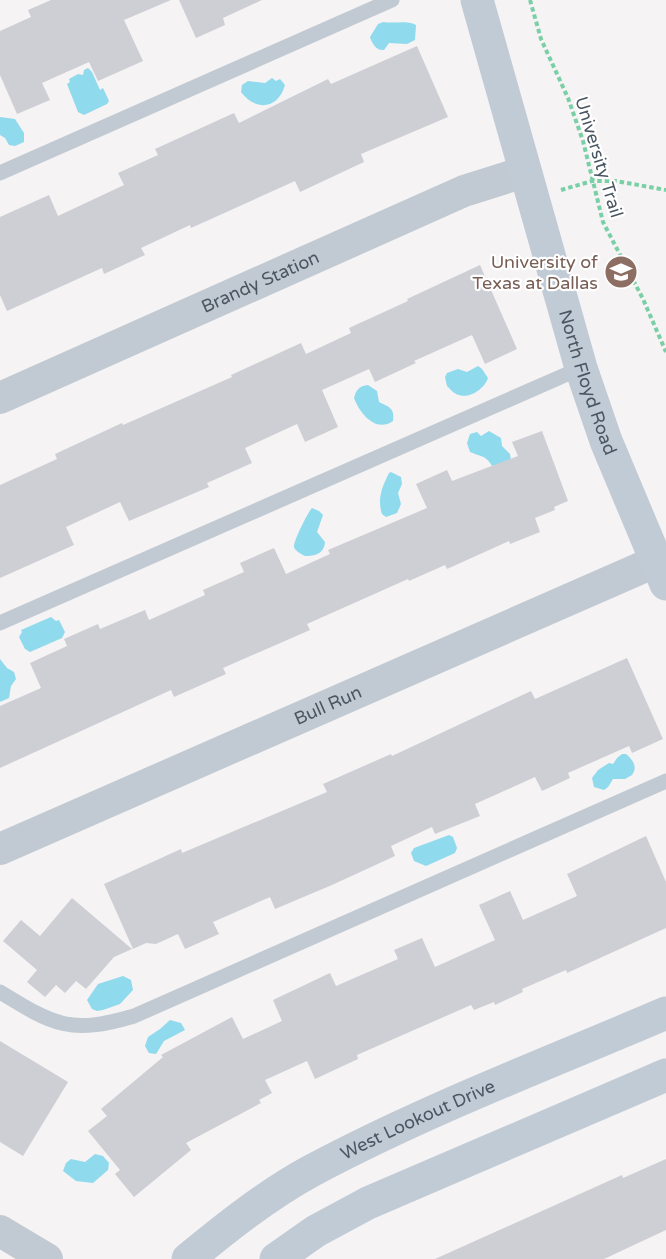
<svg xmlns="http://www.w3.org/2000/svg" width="666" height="1259" font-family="'Varela Round',sans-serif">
<rect width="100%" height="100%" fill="#f5f3f3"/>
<g fill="#90daee">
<path d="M383,22C394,24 406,20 416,25L415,40L407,44L389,43L384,50C377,51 372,44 370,37L378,24Z"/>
<polygon points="88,68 92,72 100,90 103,88 109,101 107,104 84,115 78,112 67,84 70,82 69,79 78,74 83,75 84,70"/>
<path d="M272,78L276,81L280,79L285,85C278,110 255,111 241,92L242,85L248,81L265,83Z"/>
<polygon points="0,117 15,119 24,133 24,142 15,146 9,145 5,138 0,135"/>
<path d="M478,366L482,369L488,378C485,388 470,399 459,395C454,394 450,389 447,386L445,377L447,373L458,369L467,372Z"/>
<path d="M368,385L377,391L379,402C389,407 395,408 393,421C376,433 360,414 354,398C356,390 359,386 368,385Z"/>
<path d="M489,431L501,438L502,446L510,454L511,461L492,466C486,455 481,457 470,452L467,443L470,434L477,432L481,436Z"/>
<path d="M391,472L401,477L402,484L398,493L401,504L397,513L386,517L382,514C377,499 382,487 389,473Z"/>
<path d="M312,508L319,511L323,515L317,532L325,542C324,554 315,556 305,556C301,554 295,551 294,547C293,542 308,512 312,508Z"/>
<polygon points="51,617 56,621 59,620 65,632 62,638 30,652 25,649 19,637 22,632 21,630"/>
<polygon points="0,659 7,668 14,672 16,679 11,686 9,698 0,702"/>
<path d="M622,754H626C633,760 638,767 632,775L625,779H613L608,787L604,790L594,787L592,778L598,770L609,763L613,764L617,758Z"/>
<polygon points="449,835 453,837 457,848 455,853 426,866 414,861 411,853 414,848"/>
<polygon points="123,976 131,980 133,990 120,1004 103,1010 97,1011 92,1009 87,1000 98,984"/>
<polygon points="170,1020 181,1023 185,1030 164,1041 156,1054 149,1053 145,1046 148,1037 160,1029"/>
<polygon points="95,1154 103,1156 109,1163 108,1170 93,1183 76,1181 63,1171 66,1163 71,1159 85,1162"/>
</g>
<g fill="#cdcfd5">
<polygon points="51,0 171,0 124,20 143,61 98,81 89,62 42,83 50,100 17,114 0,75 0,31 31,17 28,10"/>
<polygon points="179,0 262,0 223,18 225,25 196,38"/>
<polygon points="417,46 448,117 361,154 364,162 300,192 295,181 191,228 190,225 141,248 145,255 104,274 102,268 7,311 0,295 0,217 49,195 58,216 124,185 118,173 158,155 155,149 234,113 239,123 328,79 331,84"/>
<polygon points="480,265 517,349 485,364 472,335 414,361 416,363 375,382 369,369 322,390 338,427 305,442 297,424 245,448 252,463 207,483 209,487 129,521 120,502 66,527 74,545 0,578 0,485 57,459 55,454 122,423 123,425 232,377 231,375 301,343 306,354 351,333 349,328 408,301 407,299"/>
<polygon points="542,431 568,501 554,507 555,510 535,518 540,532 510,544 509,541 447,569 445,565 409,581 408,579 307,624 310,630 223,668 226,674 174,697 171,690 0,768 0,706 41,688 30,663 67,646 64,639 98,624 100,629 145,610 149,620 205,595 203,590 244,572 240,563 274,548 286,574 330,554 328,550 427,508 416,484 447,470 452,481 518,456 512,442"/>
<polygon points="627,658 663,739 632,753 629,746 568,773 570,778 542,791 535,777 475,804 480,816 435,834 432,827 391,846 395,856 332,885 275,909 270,897 213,922 219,934 185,949 178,934 156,944 146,943 133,949 104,884 181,849 182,853 327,792 323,784 391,754 392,756 531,691 535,699"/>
<polygon points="646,836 666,882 666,928 567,973 566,970 522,989 523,992 495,1005 494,1002 474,1010 471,1005 357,1055 358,1059 315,1079 307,1061 265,1080 272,1093 259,1100 261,1103 186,1143 191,1150 134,1197 115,1174 120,1170 88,1131 107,1116 101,1109 163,1057 161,1055 232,1017 243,1039 282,1021 273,1000 330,973 336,986 398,959 394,950 422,938 435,967 495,940 479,905 510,891 523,920 577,896 567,874"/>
<polygon points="72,898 132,949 114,957 86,989 76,981 65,993 56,985 45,997 27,982 37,970 3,941 21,920 40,936"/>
<polygon points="0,1041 68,1082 23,1156 0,1142"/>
<polygon points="666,1159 666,1230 604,1259 435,1259 622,1175 623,1178"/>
</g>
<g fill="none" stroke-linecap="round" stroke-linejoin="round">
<g stroke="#7ad0a6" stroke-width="4" stroke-dasharray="4.5 3" stroke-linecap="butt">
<polyline points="530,0 541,39 568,98 583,141 603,222 643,299 666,352"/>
<polyline points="561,190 592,181 616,181 666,190"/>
</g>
<g stroke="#c1cad2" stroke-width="15">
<polyline points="0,173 392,0"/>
<polyline points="0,623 581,368"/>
<path d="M0,992C54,1025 70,1035 134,1016L666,781"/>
</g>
<g stroke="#c1cad2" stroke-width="32">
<path id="s1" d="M0,398L464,191L524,172"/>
<path id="s2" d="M0,849L657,561"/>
<polyline points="0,1231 47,1259"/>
</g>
<g stroke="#c1cbd6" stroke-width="33">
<path id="s3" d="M477,0L581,368L606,441L666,584"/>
<path id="s4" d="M188,1259C227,1227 267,1195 311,1171C425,1110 547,1064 666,1013"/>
<polyline points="276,1259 316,1231 368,1203 666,1075"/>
</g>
</g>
<defs>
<symbol id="university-disc" viewBox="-11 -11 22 22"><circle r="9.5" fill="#8d6e63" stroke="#fff"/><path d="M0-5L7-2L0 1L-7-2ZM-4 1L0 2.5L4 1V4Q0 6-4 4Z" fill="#fff"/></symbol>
</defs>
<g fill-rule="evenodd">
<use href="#university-disc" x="602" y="253" width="38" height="38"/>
</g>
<g text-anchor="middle" stroke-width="4.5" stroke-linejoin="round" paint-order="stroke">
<g font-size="18" fill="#4a5661" stroke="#fff">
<text transform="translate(599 157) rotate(73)" y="6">University Trail</text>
<text dy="6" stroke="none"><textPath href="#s1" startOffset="285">Brandy Station</textPath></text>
<text dy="6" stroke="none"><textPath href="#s3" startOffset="398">North Floyd Road</textPath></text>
<text dy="6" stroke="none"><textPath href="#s2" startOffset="358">Bull Run</textPath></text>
<text dy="6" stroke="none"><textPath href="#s4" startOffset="270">West Lookout Drive</textPath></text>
</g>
<g font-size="18" fill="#785e54" stroke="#fff" text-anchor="end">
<text x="598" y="268">University of<tspan x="598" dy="21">Texas at Dallas</tspan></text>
</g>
</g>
</svg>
